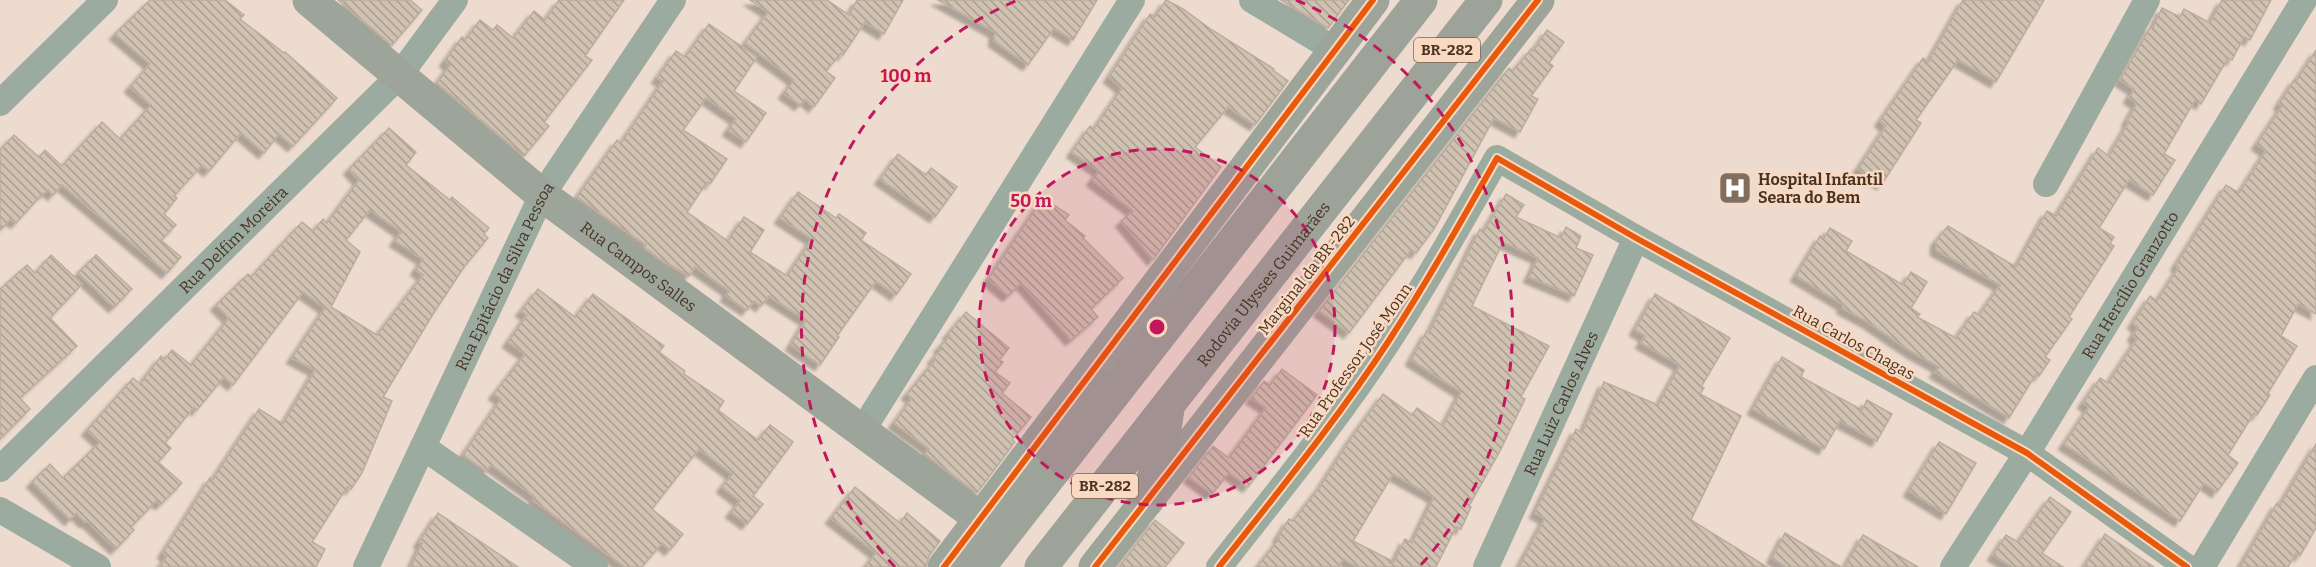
<svg xmlns="http://www.w3.org/2000/svg" width="2316" height="567" font-family="Bitter,serif">
<defs>
<pattern id="building-back-hatch" width="6" height="6" patternUnits="userSpaceOnUse" patternTransform="scale(1.5)"><rect width="6" height="6" fill="#d0c2b2"/><path d="M-1 5l2 2M0 0l6 6M5-1l2 2" fill="none" stroke="#ab9e91"/></pattern>
<filter id="shadow"><feDropShadow dx="-5.5" dy="5.5" stdDeviation="1.5" flood-color="#0004"/></filter>
</defs>
<rect width="100%" height="100%" fill="#ecdbce"/>
<g fill="url(#building-back-hatch)" stroke="#bbad9d" stroke-width="1.5" fill-rule="evenodd" filter="url(#shadow)">
<polygon points="150,0 225,0 244,15 240,19 284,53 285,52 337,98 293,146 279,134 264,153 241,133 209,171 202,165 174,196 177,198 164,214 176,225 161,240 181,257 167,273 62,185 53,195 48,190 44,194 43,193 16,223 11,219 0,230 0,150 14,135 39,157 45,150 62,166 102,122 120,139 151,105 130,87 150,64 115,34"/>
<polygon points="338,0 410,0 422,10 392,45"/>
<polygon points="559,0 624,0 585,56 592,60 544,122 549,126 524,156 437,83 450,65 445,61 462,37 465,40 480,20 493,30 497,25 513,38 534,11 545,20"/>
<polygon points="750,0 827,0 849,15 857,0 903,0 884,34 865,22 843,55 841,53 826,71 835,78 814,107 805,99 800,105 784,93 794,80 745,43 768,12"/>
<polygon points="938,0 1097,0 1073,40 1054,28 1028,65 994,41 995,32"/>
<polygon points="1166,0 1183,9 1212,30 1274,69 1273,70 1288,81 1255,125 1228,107 1195,147 1221,167 1153,260 1121,221 1133,211 1092,180 1099,171 1072,152 1090,126 1094,129 1122,88 1109,77 1150,14 1155,17"/>
<polygon points="1281,0 1349,0 1328,28"/>
<polygon points="1963,0 2044,0 1996,82 1958,60 1916,120 1921,123 1882,184 1858,169 1886,126 1880,121 1923,58 1928,62"/>
<polygon points="2222,0 2271,0 2250,40 2244,37 2232,60 2228,58 2201,104 2195,100 2164,154 2175,160 2153,195 2129,180 2099,228 2114,237 2110,244 2114,246 2069,317 2072,319 2045,357 2050,360 2039,376 2036,374 2009,418 1935,372 1939,367 1912,352 1866,321 1842,308 1844,305 1796,276 1820,236 1824,238 1830,228 1852,241 1846,251 1903,285 1911,272 1927,282 1911,308 1920,314 1917,317 1956,338 1974,312 1979,315 2000,285 1936,250 1936,241 1948,226 2016,267 2047,211 2056,216 2098,148 2109,156 2129,122 2127,121 2137,103 2129,98 2134,89 2120,80 2151,26 2153,27 2162,8 2180,17 2184,9 2210,23"/>
<polygon points="709,24 757,57 734,91 766,113 746,142 728,130 736,119 706,98 683,130 727,159 710,184 707,182 687,212 728,241 744,217 764,230 750,252 787,276 812,239 780,218 798,192 836,218 839,214 866,233 861,240 911,274 896,295 876,281 837,336 839,337 820,365 791,345 806,320 769,296 761,306 754,301 747,310 726,296 729,291 695,267 689,276 660,259 644,247 646,245 577,197 617,140 621,143 663,81 657,78 676,51 685,57"/>
<polygon points="1547,30 1564,42 1549,63 1553,66 1531,96 1538,99 1520,132 1494,118 1434,229 1416,253 1411,250 1349,333 1319,311 1509,68 1513,71 1531,49 1533,51"/>
<polygon points="2316,50 2316,314 2298,304 2281,336 2297,346 2268,393 2270,395 2257,415 2254,413 2228,455 2238,463 2217,492 2204,483 2180,521 2064,444 2089,407 2083,403 2100,378 2108,383 2137,339 2133,336 2138,327 2133,323 2150,296 2157,301 2179,267 2176,265 2226,185 2239,193 2266,151 2257,144 2282,106 2279,104 2295,79 2297,80"/>
<path d="M389,128L416,152L406,165L450,200L452,197L489,228L484,234L488,238L464,267L433,314L383,397L392,401L362,473L351,489L347,487L312,542L325,549L316,567H160L167,556L163,553L210,478L213,479L259,409L283,424L315,370L292,358L325,308L303,292L233,385L224,377L197,410L194,407L165,443L171,448L158,462L182,483L161,504L156,501L131,527L134,530L116,549L87,521L85,522L76,513L70,520L32,482L50,464L63,478L100,442L87,430L133,378L140,384L161,356L165,359L172,350L191,365L229,318L216,305L248,274L251,277L302,222L313,231L323,219L327,223L359,180L349,169ZM370,210L401,232L395,241L423,259L416,270L423,275L377,335L331,307L360,252L346,240Z"/>
<polygon points="898,154 926,175 931,168 957,187 935,217 880,179"/>
<path d="M1506,194L1524,205L1516,217L1561,238L1566,227L1581,236L1576,248L1593,255L1574,296L1529,277L1538,258L1503,242L1472,306L1549,346L1521,397L1525,399L1500,451L1469,506L1471,507L1461,529L1456,527L1436,567H1357L1343,559L1339,567H1257L1280,538L1278,537L1289,519L1293,521L1321,485L1351,438L1383,394L1412,415L1417,408L1443,426L1461,392L1411,360L1427,331L1429,333L1480,229L1484,231ZM1393,474L1434,497L1412,543L1405,539L1394,562L1353,541Z"/>
<polygon points="1043,198 1069,215 1065,220 1085,236 1083,238 1123,278 1091,309 1098,317 1071,340 1021,283 1008,296 988,279"/>
<polygon points="51,255 82,284 50,318 77,346 20,398 30,409 0,439 0,289 27,265 35,273"/>
<polygon points="96,255 132,289 114,307 78,273"/>
<polygon points="538,289 575,317 593,294 664,346 659,352 685,371 684,374 724,401 718,410 758,440 770,425 793,442 753,496 763,504 747,524 731,512 740,501 722,487 732,474 699,449 652,509 683,534 670,550 662,543 642,567 625,567 533,500 535,497 491,465 486,471 463,455 501,399 494,394 525,354 508,342 527,315 521,311"/>
<polygon points="1655,294 1730,338 1701,387 1704,388 1700,394 1741,416 1691,520 1767,567 1519,567 1545,518 1535,513 1544,494 1576,429 1582,433 1604,382 1658,405 1680,365 1641,343 1645,336 1635,330"/>
<polygon points="966,312 1009,348 999,360 1003,362 995,372 1010,383 1002,393 1031,417 1012,440 1015,442 977,493 925,454 929,449 894,423 912,398 907,394 935,360 933,358 941,350 939,347 950,336 948,334"/>
<polygon points="1782,357 1804,370 1801,377 1862,410 1867,400 1892,414 1877,441 1840,421 1824,449 1753,409"/>
<polygon points="1282,369 1317,395 1248,487 1229,473 1212,494 1189,477 1213,446 1229,458 1266,408 1251,398 1264,381 1270,385"/>
<polygon points="1939,442 1976,463 1946,514 1909,491"/>
<polygon points="2316,444 2316,528 2300,556 2296,553 2288,567 2240,567 2277,503 2280,505"/>
<polygon points="855,487 900,523 907,513 940,541 929,556 926,567 865,567 876,553 831,518"/>
<polygon points="2050,497 2071,512 2042,553 2063,567 2012,567 1993,555 2006,535 2018,542"/>
<polygon points="438,513 518,567 411,567 422,543 419,542"/>
<polygon points="1155,520 1184,543 1165,567 1119,567"/>
<polygon points="1785,533 1841,567 1786,567 1772,558"/>
<polygon points="2105,534 2154,567 2084,567"/>
<polygon points="1863,535 1918,567 1845,567"/>
</g>
<g fill="none" stroke-linecap="round" stroke-linejoin="round">
<g stroke="#9baba0" stroke-width="26">
<polyline points="1252,0 1335,50"/>
<polyline points="0,103 105,0"/>
<polyline points="2046,184 2147,0"/>
<polyline points="862,431 1132,0"/>
<polyline points="423,447 595,567"/>
<path id="s1" d="M0,469L399,76L455,0"/>
<polyline points="0,510 98,567"/>
<path id="s2" d="M366,567L542,195L673,0"/>
<path d="M1219,567C1277,493 1337,420 1388,342C1427,282 1462,220 1497,158L1636,238L2027,453L2187,567"/>
<path id="s3" d="M1486,567L1636,238"/>
<path id="s4" d="M1953,567L2027,453L2304,0"/>
<polyline points="2202,567 2316,378"/>
</g>
<g stroke="#9da59b" stroke-width="33">
<path id="s5" d="M309,0L542,195L981,519"/>
<polyline points="944,567 1373,0"/>
<polyline points="1095,567 1538,0"/>
</g>
<g stroke="#9da399" stroke-width="33">
<polyline points="1041,439 1100,389"/>
<polyline points="1147,501 1163,442 1168,409"/>
<polyline points="979,567 1421,0"/>
<path id="s6" d="M1041,567L1486,0"/>
</g>
<defs>
<g id="cycleway">
<polyline points="944,567 1373,0"/>
<polyline points="1095,567 1538,0"/>
<path d="M1219,567C1277,493 1337,420 1388,342C1427,282 1462,220 1497,158L1636,238L2027,453L2187,567"/>
</g>
</defs>
<use href="#cycleway" stroke="#f9d9c1" stroke-width="10"/>
<use href="#cycleway" stroke="#e8590c" stroke-width="6"/>
</g>
<circle cx="1157" cy="327" r="178" fill="#c2185b" fill-opacity=".12"/>
<g fill="none" stroke="#c2185b" stroke-width="3" stroke-dasharray="10 8">
<circle cx="1157" cy="327" r="178"/>
<path d="M895 567A355 355 0 0 1 1018 0M1296 0A355 355 0 0 1 1419 567"/>
</g>
<defs>
<symbol id="hospital-square" viewBox="-11 -11 22 22"><rect x="-9" y="-9" width="18" height="18" rx="4" fill="#826e60" stroke="#f9d9c1"/><path d="M-5-5h3v3.5h4V-5h3V5h-3V1.5h-4V5h-3Z" fill="#fff"/></symbol>
</defs>
<g fill-rule="evenodd">
<use href="#hospital-square" x="1716" y="169" width="38" height="38"/>
</g>
<g text-anchor="middle" stroke-width="5" stroke-linejoin="round" paint-order="stroke">
<g fill="#f9d9c1" stroke="#7e6653" stroke-width="1.5">
<rect x="1414" y="38" width="66" height="24" rx="4.5"/>
<rect x="1072" y="474" width="66" height="24" rx="4.5"/>
</g>
<g font-size="15" font-weight="bold" fill="#493424">
<text x="1447" y="55">BR-282</text>
<text x="1105" y="491">BR-282</text>
</g>
<g font-size="16" font-weight="bold" fill="#493424" stroke="#f9d9c1" text-anchor="start">
<text x="1758" y="185">Hospital Infantil<tspan x="1758" dy="18">Seara do Bem</tspan></text>
</g>
<g font-size="16" fill="#493424" stroke="#f9d9c1">
<text dy="6" stroke="none"><textPath href="#s1" startOffset="327">Rua Delfim Moreira</textPath></text>
<text dy="6" stroke="none"><textPath href="#s5" startOffset="424">Rua Campos Salles</textPath></text>
<text transform="translate(1306 275) rotate(-52)" y="6">Marginal da BR-282</text>
<text dy="6" stroke="none"><textPath href="#s2" startOffset="322">Rua Epitácio da Silva Pessoa</textPath></text>
<text dy="6" stroke="none"><textPath href="#s6" startOffset="360">Rodovia Ulysses Guimarães</textPath></text>
<text dy="6" stroke="none"><textPath href="#s4" startOffset="333">Rua Hercílio Granzotto</textPath></text>
<text transform="translate(1854 342) rotate(29)" y="6">Rua Carlos Chagas</text>
<text transform="translate(1355 360) rotate(-55)" y="6">Rua Professor José Monn</text>
<text dy="6" stroke="none"><textPath href="#s3" startOffset="180">Rua Luiz Carlos Alves</textPath></text>
</g>
</g>
<circle cx="1157" cy="327" r="9" fill="#c2185b" stroke="#f9d9c1" stroke-width="3"/>
<g font-size="18" text-anchor="middle" font-weight="bold" fill="#c2185b" stroke="#f9d9c1" stroke-width="5" stroke-linejoin="round" paint-order="stroke">
<text x="906" y="82">100 m</text>
<text x="1031" y="207">50 m</text>
</g>
</svg>
